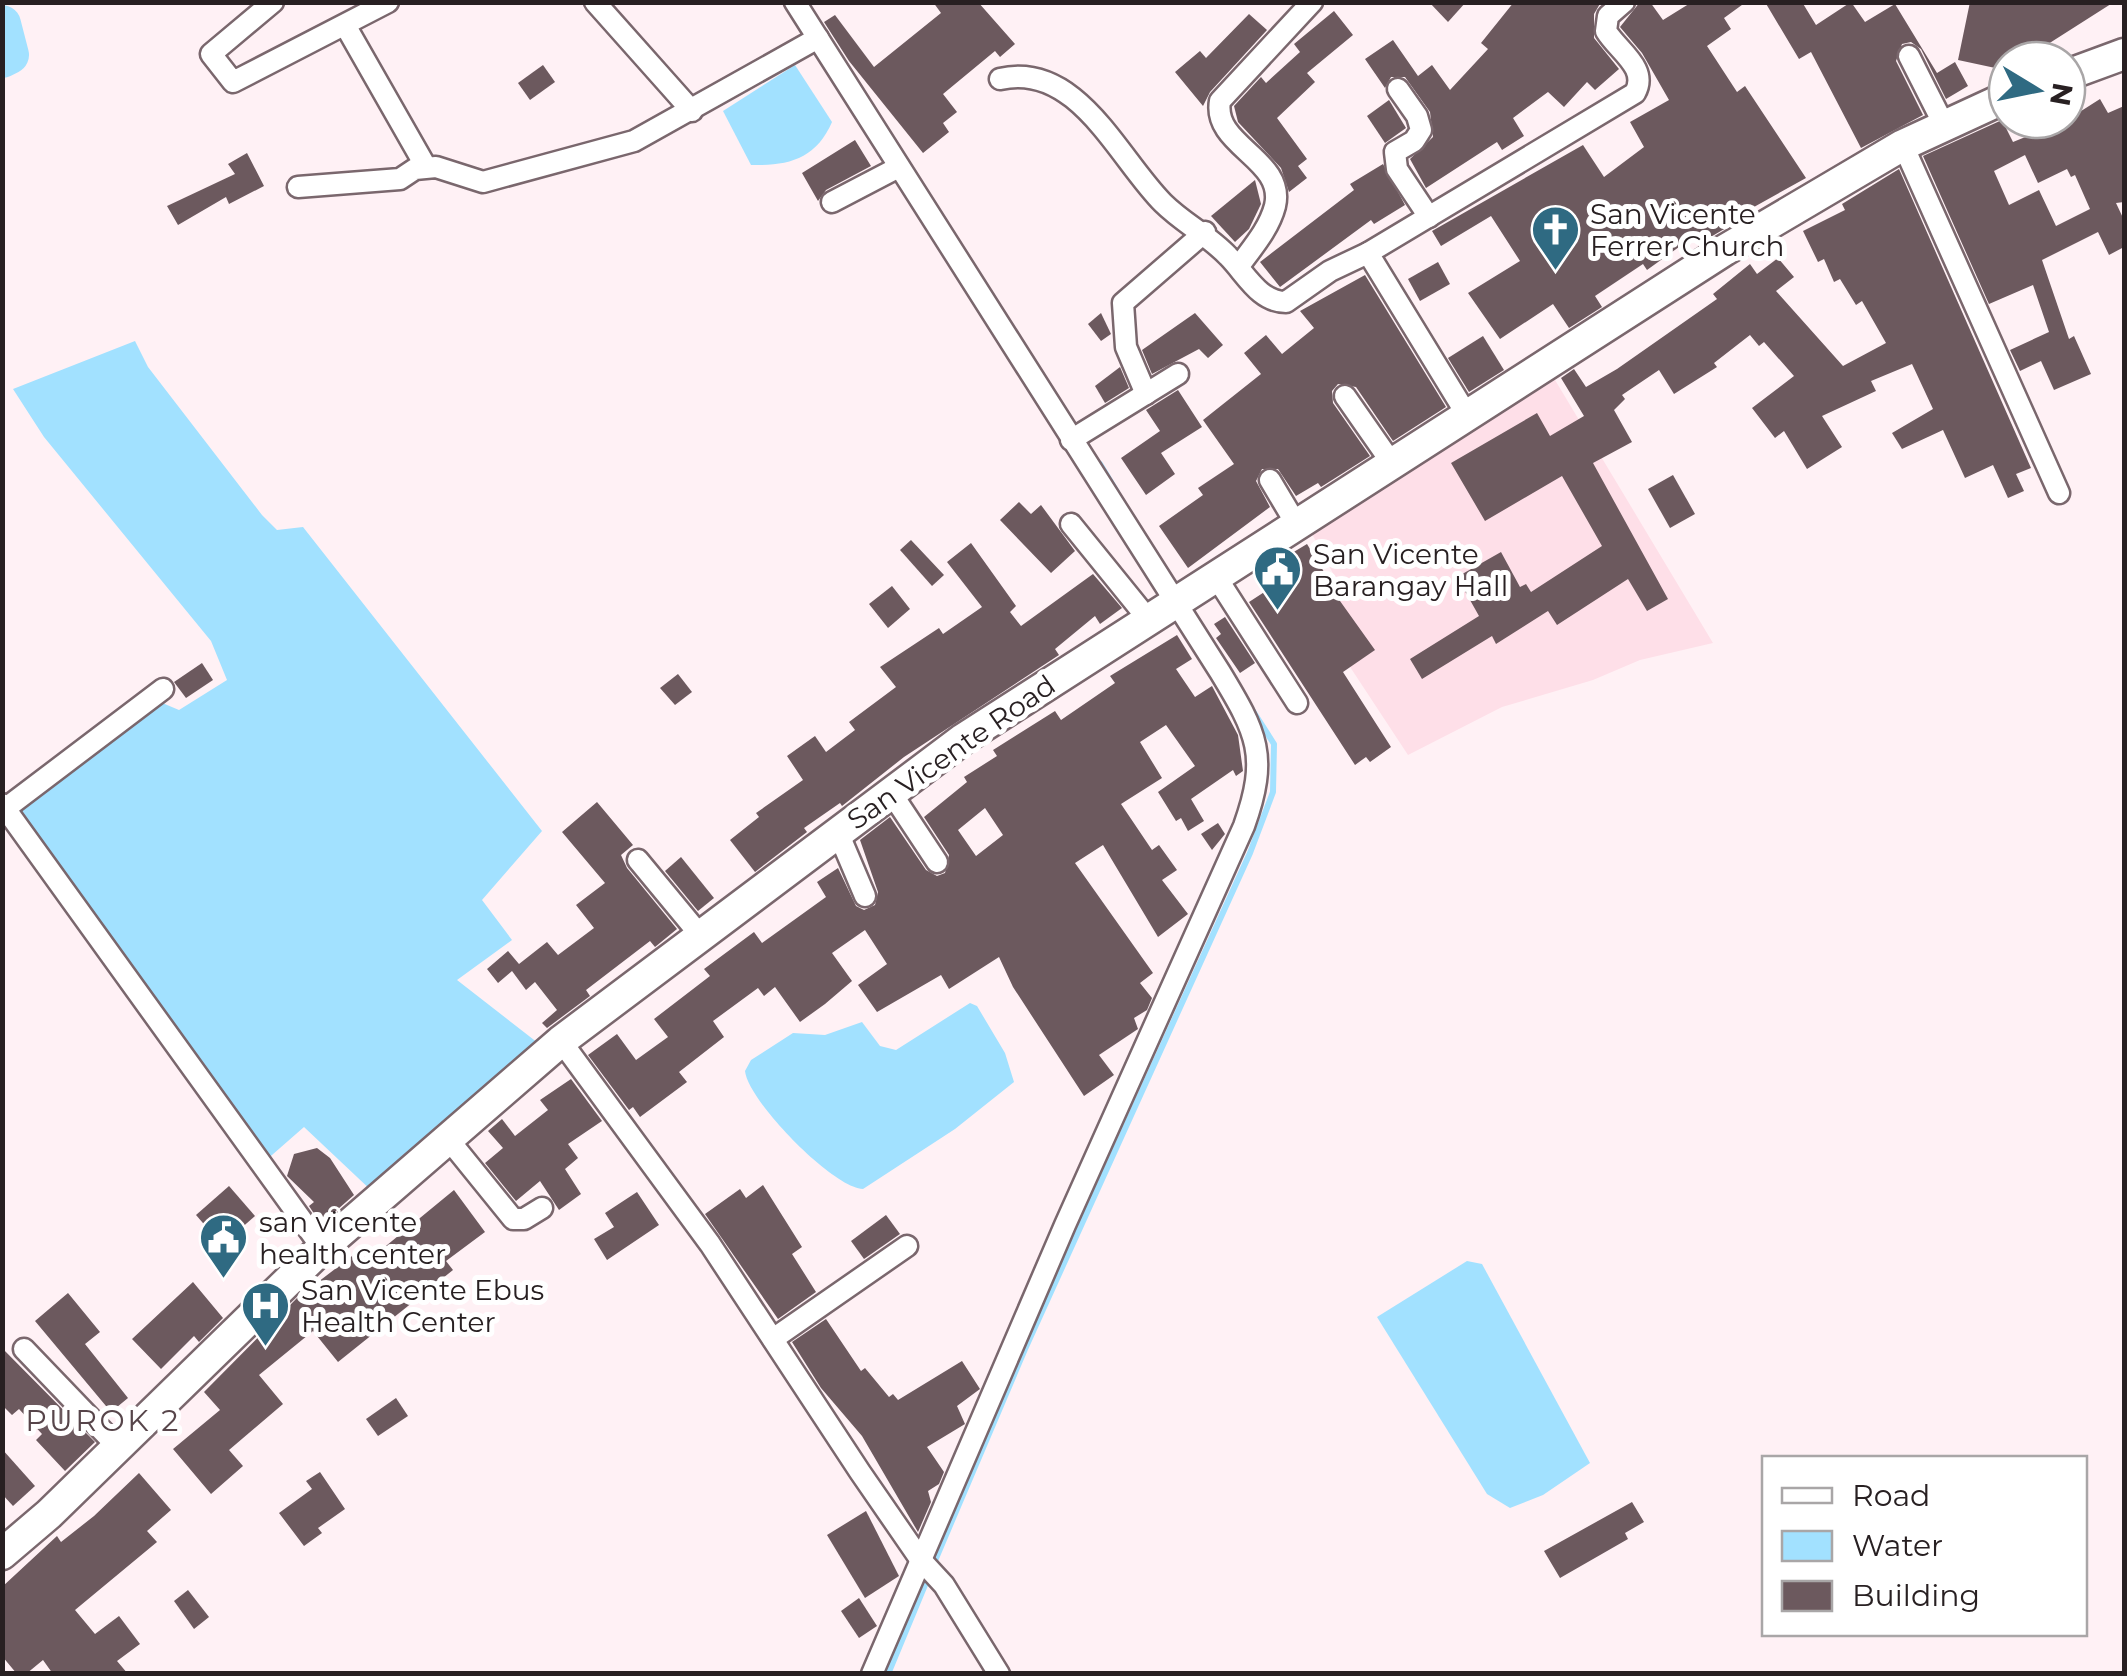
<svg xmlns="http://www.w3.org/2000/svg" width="2127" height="1676" font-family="Montserrat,sans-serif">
<rect width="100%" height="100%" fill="#fff1f5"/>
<polygon fill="#fedfe8" points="1555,380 1713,643 1640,660 1593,680 1502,707 1408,755 1306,600 1336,579 1311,532"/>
<g fill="#a2e1ff">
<path d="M795,65L832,122C816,159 788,166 751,165L723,111Z"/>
<polygon points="135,341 148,367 262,515 277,530 303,527 542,831 482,900 512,940 457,980 547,1050 374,1193 304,1127 264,1162 14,813 160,702 179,710 227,680 211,641 44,437 13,389"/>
<path d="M970,1003L977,1006L1005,1053L1014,1082L955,1129L863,1189C833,1188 748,1101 745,1071L751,1060L793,1033L825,1035L862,1022L880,1046L896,1050Z"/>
<polygon points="1467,1261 1482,1264 1590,1463 1543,1495 1510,1508 1487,1494 1377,1317"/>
</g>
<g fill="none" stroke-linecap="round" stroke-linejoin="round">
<g stroke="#a2e1ff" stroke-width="6">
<polyline points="1100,464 1117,492"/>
<polyline points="934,1563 1025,1349 1250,853 1273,792 1274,744 1251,708"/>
<polyline points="888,1674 927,1580"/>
</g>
<polyline stroke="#a2e1ff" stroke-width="38" points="2,24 10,55 2,59"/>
</g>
<g fill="#6c595e" fill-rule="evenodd">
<polygon points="933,2 978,2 1015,44 1000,57 995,51 943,94 957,112 943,123 949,132 923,153 849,61 824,22 835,15 874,67 941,13"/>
<polygon points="1429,2 1466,2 1448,22"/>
<polygon points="1514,2 1601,2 1594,14 1594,38 1619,69 1595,90 1587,82 1564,107 1548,92 1513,118 1524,136 1502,150 1497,142 1426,188 1410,159 1433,137 1430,112 1405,77 1391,77 1385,88 1365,59 1393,40 1418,76 1432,65 1450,90 1488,49 1481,43"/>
<polygon points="1640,2 1650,2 1663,20 1692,2 1746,2 1724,18 1731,29 1707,46 1737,92 1745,86 1806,178 1736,217 1738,221 1702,242 1697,234 1647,270 1643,264 1595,296 1602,307 1569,328 1553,304 1500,339 1468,293 1520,261 1491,216 1441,246 1432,231 1583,145 1604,177 1644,147 1630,122 1669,100 1642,53 1620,27"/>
<polygon points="1765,2 1802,2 1816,25 1851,2 1865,22 1895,4 1937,73 1955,62 1968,86 1946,99 1921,49 1911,42 1902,44 1896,61 1923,115 1861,148 1811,52 1799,59"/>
<polygon points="1970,2 2114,2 2023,60 2007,60 2003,73 2000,69 1958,60"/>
<polygon points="1334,11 1353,35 1307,73 1315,82 1277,118 1307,159 1298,166 1307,178 1289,192 1281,168 1238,122 1234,106 1261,77 1266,83 1300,52 1294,44"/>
<polygon points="1249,14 1267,30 1210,92 1203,106 1175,72 1200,51 1206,58"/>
<polygon points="543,65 555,82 530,100 518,83"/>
<path d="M2100,99L2108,113L2124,106V202L2116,203L2124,220V247L2109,255L2098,232L2042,260L2069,339L2074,336L2091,374L2054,390L2041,361L2020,371L2010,350L2049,332L2033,285L1989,304L1923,156L2002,120L2013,142L2067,120ZM2025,155L2038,183L2067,169L2071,177L2075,175L2090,209L2056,226L2039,190L2009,205L1994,171Z"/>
<polygon points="1389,100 1406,128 1385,143 1367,116"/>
<polygon points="855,140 871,166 826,190 818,201 802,173"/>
<polygon points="247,153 264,186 229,204 226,197 178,225 167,206 235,174 228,164"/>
<polygon points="1383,164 1405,205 1374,224 1371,220 1280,287 1260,262 1354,190 1350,184"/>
<polygon points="1899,169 2031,468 2016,474 2024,491 2008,498 1993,465 1965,478 1943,430 1902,449 1892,433 1933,409 1912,364 1871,381 1876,391 1822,416 1842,447 1807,469 1784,431 1775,438 1752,408 1794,376 1764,342 1759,346 1750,335 1714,363 1717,367 1674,394 1659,370 1622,395 1625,399 1614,410 1632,442 1593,463 1668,599 1647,611 1628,579 1557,625 1548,611 1496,644 1492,636 1422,679 1410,659 1479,616 1457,577 1501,552 1520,587 1526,584 1531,592 1602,546 1562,476 1485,521 1451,463 1537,413 1550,436 1584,416 1561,378 1574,369 1586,387 1617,369 1717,299 1713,294 1750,264 1757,274 1778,258 1794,277 1776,291 1843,366 1886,343 1862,301 1856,305 1840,279 1834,282 1824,259 1818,262 1803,231 1845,210 1842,204"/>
<polygon points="1255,180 1261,204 1249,229 1235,242 1211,216"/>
<polygon points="1438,262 1450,284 1420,301 1408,279"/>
<polygon points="1365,275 1446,407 1393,441 1356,387 1338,384 1332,391 1333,403 1370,456 1321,487 1318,483 1296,496 1278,469 1262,469 1256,481 1270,507 1188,568 1159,526 1203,495 1198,488 1234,464 1203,420 1261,374 1244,353 1266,335 1282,354 1314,328 1300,311"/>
<polygon points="1101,313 1111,334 1101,341 1088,324"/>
<polygon points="1195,313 1223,345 1208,358 1199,349 1152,374 1142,350"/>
<polygon points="1483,336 1504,370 1469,392 1448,358"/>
<polygon points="1120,367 1129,388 1105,403 1095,386"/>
<polygon points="1178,390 1202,427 1161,453 1175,474 1146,495 1121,458 1160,431 1146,410"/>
<polygon points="1673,475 1695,514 1670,528 1648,489"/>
<polygon points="1019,502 1031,514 1041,505 1075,551 1051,573 1000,520"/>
<polygon points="911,540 944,575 932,586 900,550"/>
<polygon points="971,543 1016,606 1010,612 1021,626 1093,574 1122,608 1100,624 1095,616 1055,649 1059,655 904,757 842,806 840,803 804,828 807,832 755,872 730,840 759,817 756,813 803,780 787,756 815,736 826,752 855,730 849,722 896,687 880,667 939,628 943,634 982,607 947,562"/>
<polygon points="1307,544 1332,585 1335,583 1345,597 1340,601 1375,650 1343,672 1391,747 1370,762 1366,757 1355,765 1249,602 1286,578 1277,562"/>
<polygon points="892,586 910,609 888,628 869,604"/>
<polygon points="1225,617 1255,663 1240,673 1216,638 1221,634 1214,624"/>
<path d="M1177,635L1192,659L1176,669L1195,697L1212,686L1238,735L1243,771L1236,776L1233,770L1191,799L1204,821L1188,831L1181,818L1176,821L1158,792L1195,766L1166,725L1140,742L1162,778L1121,804L1152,850L1159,845L1177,870L1162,880L1188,914L1158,937L1103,845L1075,863L1153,973L1140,983L1152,998L1147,1010L1134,1018L1138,1029L1099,1055L1114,1075L1084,1096L1013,987L999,957L949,989L941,975L877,1012L858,985L887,964L865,930L832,953L852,981L825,1004L800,1022L775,987L764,996L758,988L713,1021L724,1037L679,1072L687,1082L640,1117L633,1107L629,1110L588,1055L617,1034L636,1060L668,1037L654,1019L710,976L704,969L754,932L762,943L826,897L817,882L838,868L856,906L864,910L875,905L878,892L860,840L890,817L926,870L937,876L945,873L949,855L924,817L967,782L964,777L997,756L993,750L1055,711L1061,720L1115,683L1110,676ZM985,808L1003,835L976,856L958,830Z"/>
<polygon points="202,663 213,680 186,698 174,682"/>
<polygon points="678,674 692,692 675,705 660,688"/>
<polygon points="597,802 633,845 621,855 627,868 677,929 655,947 650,941 586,990 590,996 547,1028 542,1023 557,1010 535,982 526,990 512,971 498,983 487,969 508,951 519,964 547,942 558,955 594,928 576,905 605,883 562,832"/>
<polygon points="1218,823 1225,834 1212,850 1201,834"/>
<polygon points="681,857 714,898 698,911 665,871"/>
<polygon points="571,1079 602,1121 568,1144 578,1158 565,1169 581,1194 559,1210 540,1181 516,1201 485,1163 503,1148 488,1131 502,1119 515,1136 548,1110 540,1100"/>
<polygon points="317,1148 330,1158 354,1195 321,1224 309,1206 314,1202 287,1176 294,1154"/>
<polygon points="763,1185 802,1247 792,1254 816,1292 778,1319 705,1214 740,1189 746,1198"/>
<polygon points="229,1186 255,1216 222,1245 196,1215"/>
<polygon points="454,1190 485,1232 446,1261 453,1270 338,1362 313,1331 259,1375 283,1404 229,1450 243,1466 211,1494 173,1449 220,1410 204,1392 297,1298 356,1253 364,1264"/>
<polygon points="637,1192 659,1225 607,1260 594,1239 614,1227 605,1213"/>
<polygon points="886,1215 900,1234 864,1259 851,1241"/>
<polygon points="193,1282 223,1318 199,1342 194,1336 161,1369 132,1339"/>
<polygon points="68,1293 100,1332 85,1344 128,1398 111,1412 35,1321"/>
<polygon points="826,1319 861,1371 865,1368 889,1397 893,1394 898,1400 962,1361 980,1389 957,1406 965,1424 927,1447 944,1472 939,1484 928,1491 931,1502 918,1532 862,1436 821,1388 792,1342"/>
<polygon points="2,1348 95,1442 65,1471 36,1440 42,1434 19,1409 12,1415 2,1405"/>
<polygon points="396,1398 408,1416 378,1436 366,1419"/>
<polygon points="2,1449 35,1486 13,1506 2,1494"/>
<polygon points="320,1472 345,1509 318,1528 322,1533 304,1546 279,1513 312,1489 306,1481"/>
<polygon points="139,1473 171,1510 147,1531 157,1542 75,1610 95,1634 119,1616 140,1644 117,1661 128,1674 53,1674 43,1660 26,1674 17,1674 2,1656 2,1587 57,1536 61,1542 94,1516"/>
<polygon points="1632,1502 1644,1522 1625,1533 1628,1539 1560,1578 1544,1551"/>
<polygon points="866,1511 899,1576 865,1598 827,1535"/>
<polygon points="188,1590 209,1617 194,1629 174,1601"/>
<polygon points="859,1598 877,1626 859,1638 841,1611"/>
</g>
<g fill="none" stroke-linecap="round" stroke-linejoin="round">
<defs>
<g id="street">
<polyline points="273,2 211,54 233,82 388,2"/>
<polyline points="595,2 692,111"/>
<path d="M795,2L1220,672C1257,733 1269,756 1244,826L1065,1225L872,1674"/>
<polyline points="345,25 426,167"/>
<polyline points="1909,56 1944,125"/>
<path d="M1000,79C1077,61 1118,158 1163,203C1183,223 1208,235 1228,256C1246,274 1259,302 1286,302L1330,271L1368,253L1635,93C1649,68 1618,51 1606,31L1608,16L1624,2"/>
<polyline points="1398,89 1417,116 1421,130 1414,141 1395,152 1397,169 1429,217"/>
<polyline points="1903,145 2059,493"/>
<polyline points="298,187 400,179 415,169 436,167 483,182 634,141 818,38"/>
<polyline points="832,202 899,167"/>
<polyline points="1368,253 1467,415"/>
<path d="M1239,266C1252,248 1269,229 1275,206C1286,159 1212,146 1220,101L1312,2"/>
<polyline points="1146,394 1126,347 1123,303 1205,232"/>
<polyline points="1345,396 1391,462"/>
<polyline points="1071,440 1178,374"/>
<polyline points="1270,480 1295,522"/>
<polyline points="1071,524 1148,619"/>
<polyline points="1215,575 1297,703"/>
<polyline points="890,791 937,862"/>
<polyline points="2,804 322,1248"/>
<polyline points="6,808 163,689"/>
<polyline points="837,830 865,896"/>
<polyline points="638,860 700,935"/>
<polyline points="561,1041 710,1244 860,1472 920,1559 944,1585 999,1674"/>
<polyline points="449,1140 513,1219 524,1219 542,1208"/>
<polyline points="773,1339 907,1246"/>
<polyline points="24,1349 118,1447"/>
</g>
<g id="secondary">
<polyline points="2067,75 2124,54"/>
<polyline points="2,1554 49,1514 322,1248 561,1041 963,739 1725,250 1903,145 2007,97"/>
</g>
</defs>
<use href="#street" stroke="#7a676d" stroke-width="25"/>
<use href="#secondary" stroke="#7a676d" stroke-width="35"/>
<use href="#street" stroke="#fff" stroke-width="20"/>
<use href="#secondary" stroke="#fff" stroke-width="30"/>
</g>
<defs>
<symbol id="church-pin" viewBox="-11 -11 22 30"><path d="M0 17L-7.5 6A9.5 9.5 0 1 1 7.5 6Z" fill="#2f6a82" stroke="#fff"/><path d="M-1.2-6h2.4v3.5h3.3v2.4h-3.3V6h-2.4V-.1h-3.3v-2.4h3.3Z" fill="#fff"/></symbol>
<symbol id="civic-pin" viewBox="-11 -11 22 30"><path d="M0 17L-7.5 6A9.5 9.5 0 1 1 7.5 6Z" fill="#2f6a82" stroke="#fff"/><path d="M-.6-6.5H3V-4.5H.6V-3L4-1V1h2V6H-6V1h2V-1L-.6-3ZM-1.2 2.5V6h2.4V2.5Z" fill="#fff"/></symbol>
<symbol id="hospital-pin" viewBox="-11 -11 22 30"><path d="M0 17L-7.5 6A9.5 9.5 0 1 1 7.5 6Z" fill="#2f6a82" stroke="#fff"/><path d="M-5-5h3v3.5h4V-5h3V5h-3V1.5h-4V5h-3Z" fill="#fff"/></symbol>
</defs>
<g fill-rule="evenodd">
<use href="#church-pin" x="1528" y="202" width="55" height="75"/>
<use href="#civic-pin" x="1250" y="542" width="55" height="75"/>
<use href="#civic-pin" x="196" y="1210" width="55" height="75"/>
<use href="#hospital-pin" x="238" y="1278" width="55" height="75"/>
</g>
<g text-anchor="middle" stroke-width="10" stroke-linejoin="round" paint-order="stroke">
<g font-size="28" fill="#282022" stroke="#fff" text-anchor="start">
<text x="1590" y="224">San Vicente<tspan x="1590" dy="32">Ferrer Church</tspan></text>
<text x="1313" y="564">San Vicente<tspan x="1313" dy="32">Barangay Hall</tspan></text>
<text x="259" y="1232">san vicente<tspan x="259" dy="32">health center</tspan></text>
<text x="301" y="1300">San Vicente Ebus<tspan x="301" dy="32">Health Center</tspan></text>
</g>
<g font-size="28" fill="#282022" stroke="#fff">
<text transform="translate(951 752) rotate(-35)" y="10">San Vicente Road</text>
</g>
<g font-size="30" letter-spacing="2.5" fill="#57454a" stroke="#fff">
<text x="103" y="1431">PUROK 2</text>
</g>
</g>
<rect width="2127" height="1676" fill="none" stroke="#282022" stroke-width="10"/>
<rect x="1762" y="1456" width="325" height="180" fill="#ffffff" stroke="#a9a6a7" stroke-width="2.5"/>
<rect x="1782" y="1488" width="50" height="15" fill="#ffffff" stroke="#a9a6a7" stroke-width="2.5"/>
<text x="1852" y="1506" font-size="30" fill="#282022">Road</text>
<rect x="1782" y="1531" width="50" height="30" fill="#a2e1ff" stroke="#a9a6a7" stroke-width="2.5"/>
<text x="1852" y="1556" font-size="30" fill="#282022">Water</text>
<rect x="1782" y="1581" width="50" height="30" fill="#6c595e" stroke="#a9a6a7" stroke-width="2.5"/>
<text x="1852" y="1606" font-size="30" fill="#282022">Building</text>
<g transform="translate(2037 90) rotate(100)"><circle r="48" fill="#ffffff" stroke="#a9a6a7" stroke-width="2.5"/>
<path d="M0-8L18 38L0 25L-18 38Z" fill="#2f6a82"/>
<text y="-15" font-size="28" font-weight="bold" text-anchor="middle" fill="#282022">N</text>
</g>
</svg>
